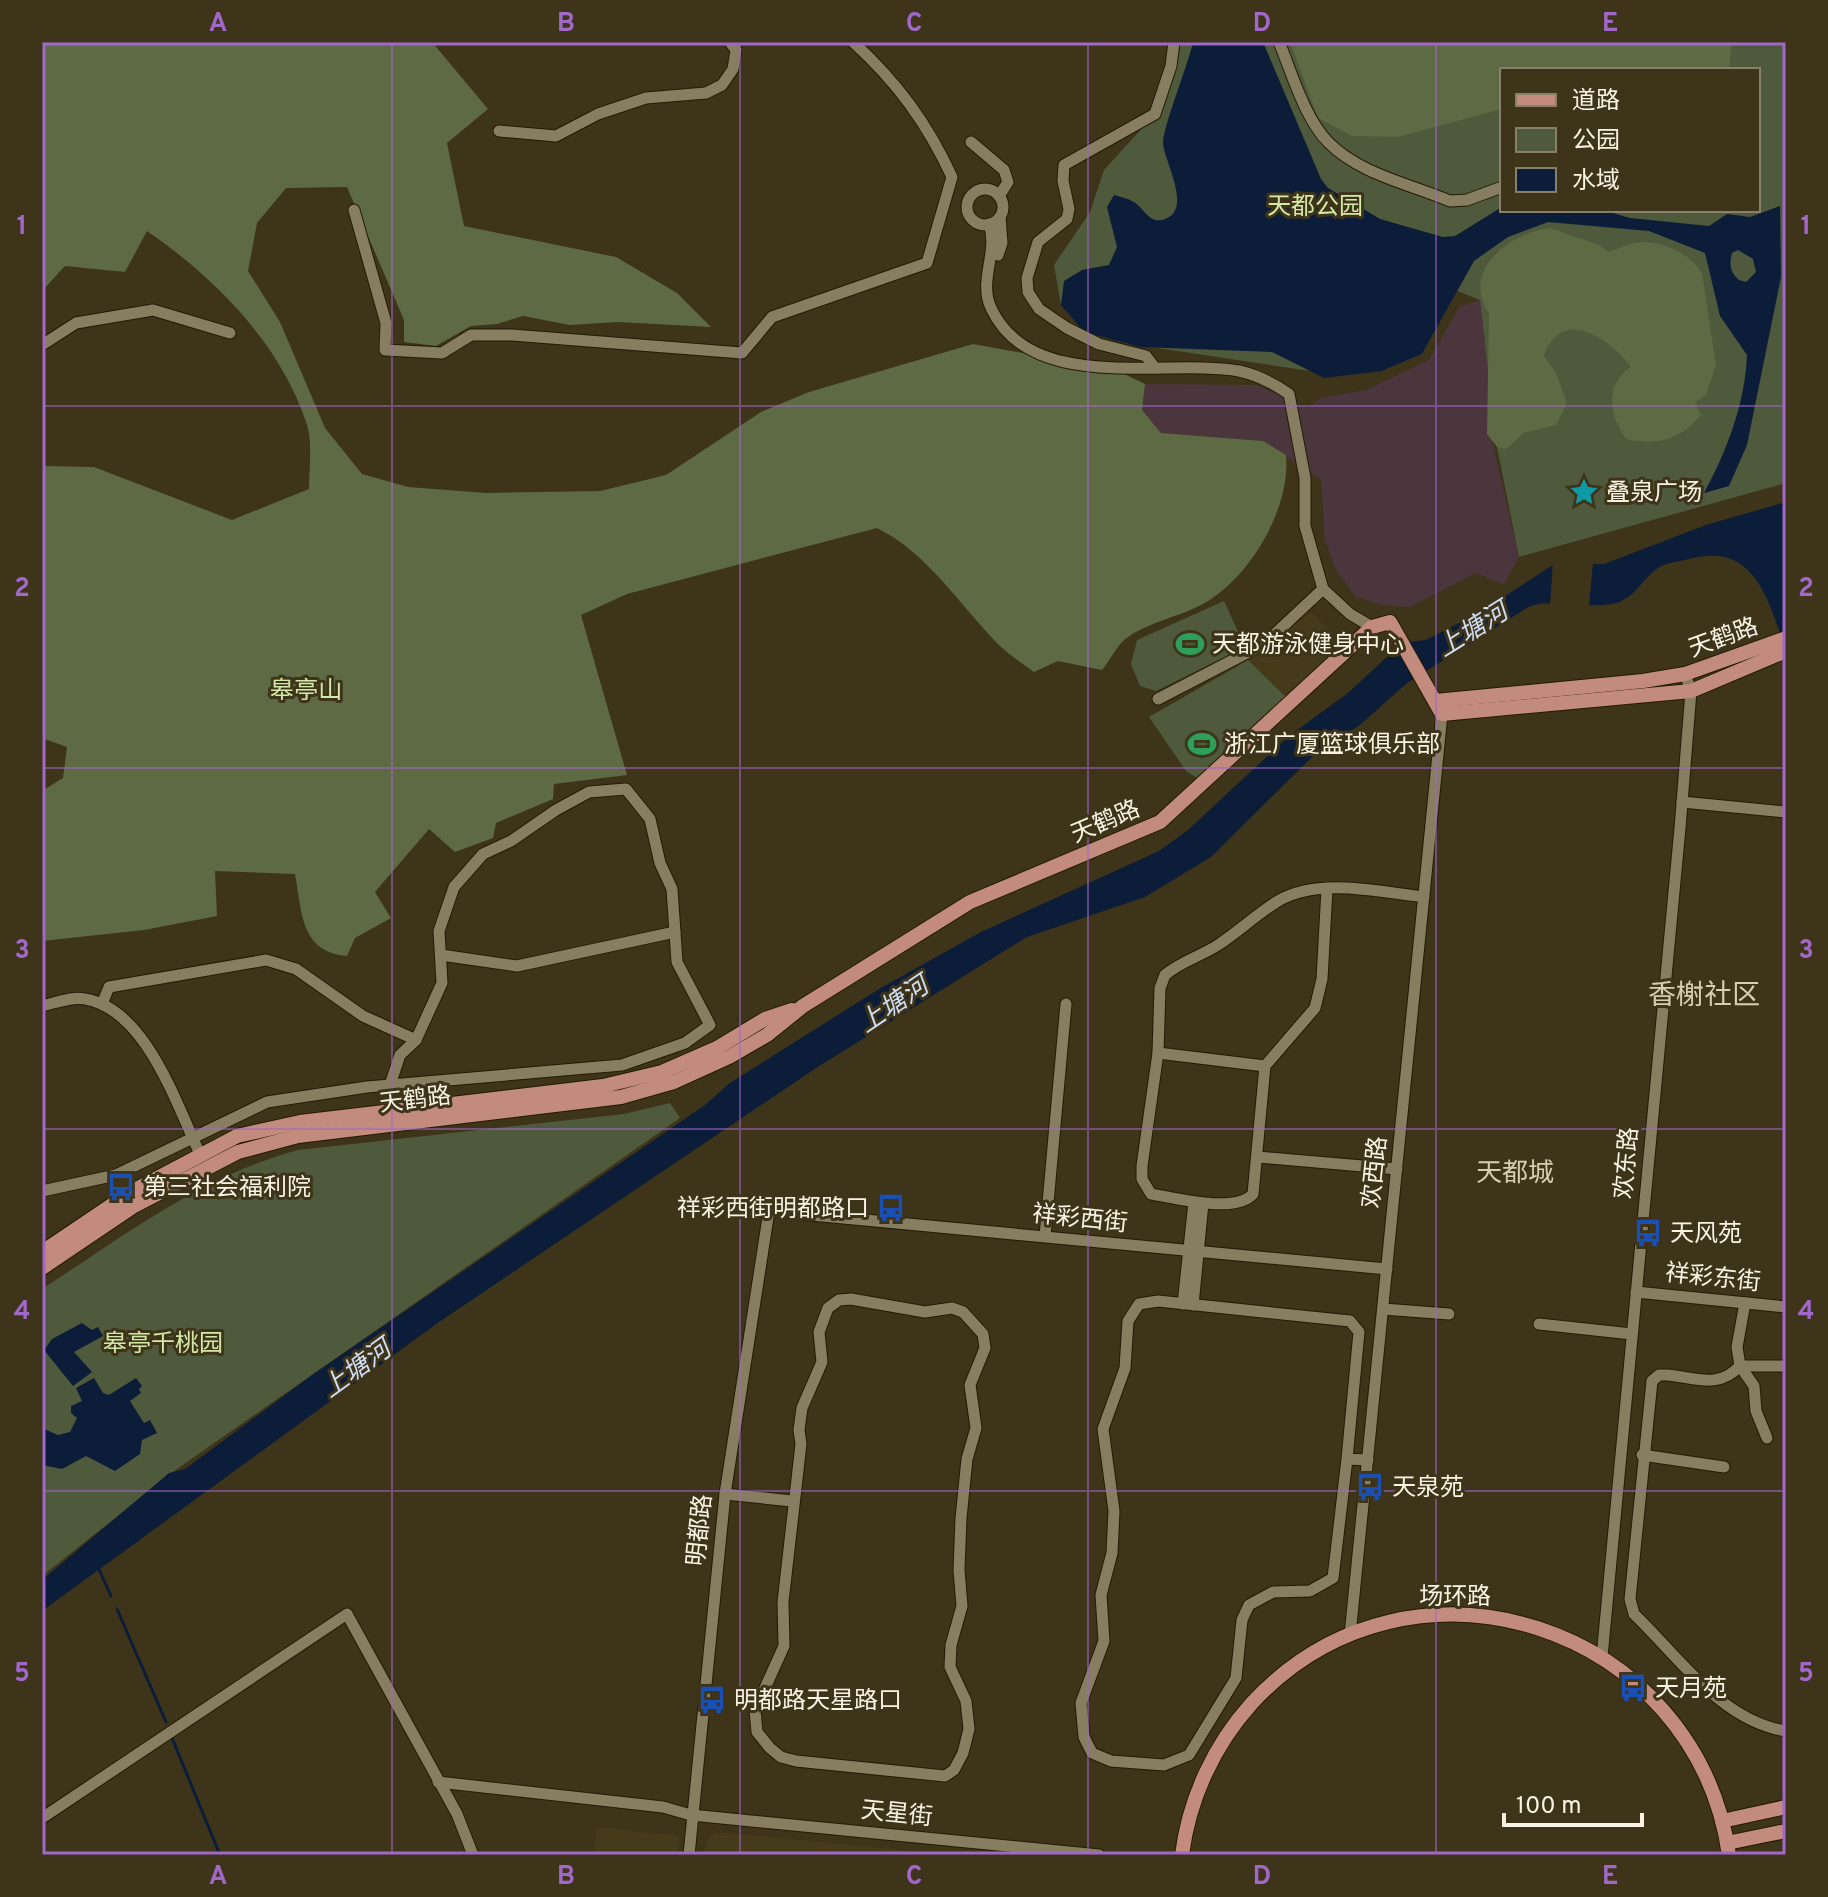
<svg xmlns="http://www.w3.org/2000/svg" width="1828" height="1897" font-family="Overpass,'Noto Sans SC',sans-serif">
<rect width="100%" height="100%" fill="#3d341a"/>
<polygon fill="#4a363c" points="1480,300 1490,331 1487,434 1492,440 1519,557 1504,585 1476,573 1410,607 1380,605 1355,596 1335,568 1325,540 1321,480 1263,441 1161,433 1142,410 1145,384 1256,385 1307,408 1321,398 1366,390 1429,360 1459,307"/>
<g fill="#453a19">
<polygon points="1312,612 1342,646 1286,697 1248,660"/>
<polygon points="596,1827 679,1836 678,1855 595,1855"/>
<polygon points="715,1833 728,1833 950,1855 702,1855 709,1837"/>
</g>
<g fill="#4f593b" fill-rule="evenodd">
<path d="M1173,42H1786V483L1519,557L1497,447L1480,300L1457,291L1422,354L1382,371H1310L1124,343L1061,305L1054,265L1090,212L1104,170L1155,114ZM1502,70H1758V210H1502Z"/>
<polygon points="1224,601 1245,647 1156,691 1140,686 1131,664 1137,640"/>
<polygon points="1248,660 1286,697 1199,779 1186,771 1149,717"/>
<path d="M670,1103L680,1118L177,1469L42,1576V1289C124,1236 201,1176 298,1150L624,1114Z"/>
</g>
<g fill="#5d6a43">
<path d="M42,42H432L488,109L447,143L464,226L616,257L677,293L711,327L618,322L570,325L523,316L497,324L471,326L436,346L404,342V320L347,187L286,188L257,223L248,271L280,322L325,428L362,474L408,487L486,493L600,491L666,475L761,412L809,392L973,344L1116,370L1145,384L1142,410L1161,433L1263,441L1286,455C1291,508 1250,578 1203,604C1179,617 1145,623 1124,640C1116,648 1109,661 1102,670L1058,661L1034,672C1022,663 1009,655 999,645C959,605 929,554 877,528L627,594L581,615L627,775L554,784L553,799L496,823L493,838L455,852L429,829L375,892L391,918L355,938L347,956C299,952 302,909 295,874L215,871L217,916L144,930L42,941V791L63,778L67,747L42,738V466L94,467L232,520L309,489C309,469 313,441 306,422C280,343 214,277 147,231L125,272L65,266L42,291Z"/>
<polygon points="1290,42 1732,42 1729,70 1502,70 1502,109 1398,137 1352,136 1318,118"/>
<path d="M1550,228L1599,245L1608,252C1616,250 1625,245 1633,243C1658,238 1689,252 1702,273L1716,365L1706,395L1695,402L1701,415C1680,440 1658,446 1626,439C1609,415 1604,384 1631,367C1609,338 1561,306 1544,356L1556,373L1567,403L1556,425L1524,433L1506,449L1497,447L1487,434L1489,313C1460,271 1510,232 1550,228Z"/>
</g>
<g fill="#0b1d39" fill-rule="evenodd">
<path d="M1193,42H1263L1321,179L1328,188L1380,219L1443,237L1455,236L1502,207L1603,210L1630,218L1709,226L1727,214L1750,217L1780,206L1781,277L1747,445L1729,486L1704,493C1727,451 1745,403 1747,355L1720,316L1705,253L1649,231L1548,222L1508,237L1474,261L1422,354L1382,371L1324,378L1272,352L1140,347L1084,332L1061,305L1064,281L1082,270L1109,265L1117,247L1107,207L1114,195C1120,197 1127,198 1132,201C1143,206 1148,223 1162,220C1195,212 1164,162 1163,143C1163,127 1188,65 1193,42ZM1738,250L1753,259L1756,272L1746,282L1739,280C1730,273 1729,263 1732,253Z"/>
<path d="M1786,502V649C1769,604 1756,542 1693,558C1683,561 1667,562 1658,568C1642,579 1635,598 1616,603C1588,610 1558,598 1530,606L1407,683L1360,725L1314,755L1211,857L1145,897L1027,937L816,1068L439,1322L42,1611V1580L169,1473L185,1469L312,1375L705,1105L730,1083L879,989L981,932L1159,851L1188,830L1289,736L1348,693L1402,643L1426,640L1479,613L1553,565L1604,564L1706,525Z"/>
<polygon points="82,1323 92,1330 98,1327 103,1336 74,1352 92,1372 73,1386 44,1350 52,1339"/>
<polygon points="94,1378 103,1393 109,1395 136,1378 142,1386 139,1389 141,1393 130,1401 144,1423 150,1420 157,1433 142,1440 140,1454 115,1471 86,1456 62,1469 42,1465 42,1428 58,1435 70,1432 77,1418 71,1413 71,1406 82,1401 76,1388"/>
</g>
<polygon fill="#3d341a" points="1553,561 1593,563 1589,606 1550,604"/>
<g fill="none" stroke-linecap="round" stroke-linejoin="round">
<g stroke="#0b1d39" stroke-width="3">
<polyline points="98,1567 111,1596"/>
<polyline points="117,1609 166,1722"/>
<polyline points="172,1738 220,1855"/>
</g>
<defs>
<g id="minor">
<path d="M1279,42C1292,73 1304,117 1328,142C1359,174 1410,184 1450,201L1467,200L1502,187"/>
<polyline points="499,131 556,136 598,114 646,98 706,93 722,85 733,69 736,50 730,42"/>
<polyline points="971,142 1004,170 1008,182 999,196"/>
<circle cx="985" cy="207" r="18"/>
<path d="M354,210L386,323L385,350L442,353L471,335H512L742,353L772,317L927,263L952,177C927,123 897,82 853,42"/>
<path d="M989,224C999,252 978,280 991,308C1031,395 1165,358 1239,371C1258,375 1273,383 1289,394L1305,478V526L1323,589L1350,614L1372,627"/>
<polyline points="998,255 1002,243 1000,217"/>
<polyline points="42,345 76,323 153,310 230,333"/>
<polyline points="1155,368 1146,356 1099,344 1067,328 1039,309 1028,292 1027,278 1038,242 1067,219 1069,209 1063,181 1064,165 1155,114 1171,66 1174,42"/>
<polyline points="1158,699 1264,644 1323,589"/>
<polyline points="1682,802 1786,812"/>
<path d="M1327,889L1322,979L1315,1008L1265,1066L1253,1194C1235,1214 1175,1198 1151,1194L1142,1179V1166L1158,1053L1160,988L1165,975C1180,962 1201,956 1218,945C1239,931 1257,914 1278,901C1319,877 1379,892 1424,897"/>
<polyline points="441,955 517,966 675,932"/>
<path d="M42,1006C55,1003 72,996 85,999C146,1009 176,1104 200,1154"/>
<polyline points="1158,1053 1265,1066"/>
<polyline points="390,1085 400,1055 416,1040"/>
<polyline points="1258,1157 1397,1169"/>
<polyline points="42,1191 116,1175 267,1102 367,1087 622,1065 685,1043 710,1025 677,962 672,889 660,863 650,819 626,789 589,792 556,810 511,841 483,854 454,887 439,931 442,983 416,1040 363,1016 296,969 266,960 109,987 102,1004"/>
<polyline points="1045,1236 1066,1004"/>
<polyline points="1636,1292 1786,1307"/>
<polygon points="851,1299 925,1312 952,1308 963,1312 983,1334 985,1348 970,1385 976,1428 967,1459 961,1518 959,1570 962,1606 951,1645 950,1667 966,1701 969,1729 963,1753 954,1770 945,1776 796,1761 781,1757 770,1748 757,1732 755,1710 784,1646 783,1602 801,1444 799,1430 802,1408 822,1362 819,1332 828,1308 839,1300"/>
<polyline points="1745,1303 1737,1347 1740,1366 1754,1386 1756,1411 1767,1438"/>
<polyline points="1183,1304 1194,1202"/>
<polyline points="1193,1305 1203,1203"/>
<polyline points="1383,1309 1449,1314"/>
<polyline points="1539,1324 1632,1334"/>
<path d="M1786,1366H1740C1718,1389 1697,1378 1668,1375H1659L1652,1381L1630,1599L1634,1614C1679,1657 1721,1721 1786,1731"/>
<polyline points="1642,1455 1724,1467"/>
<polyline points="1347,1459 1359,1332 1350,1321 1158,1301 1139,1304 1128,1321 1125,1368 1103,1429 1114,1511 1112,1553 1101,1595 1104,1641 1081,1703 1084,1737 1092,1753 1111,1761 1164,1765 1189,1755 1236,1678 1242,1620 1249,1605 1273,1592 1310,1591 1333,1578 1347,1459 1368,1460"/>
<polyline points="725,1494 792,1501"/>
<polyline points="1350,1635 1442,714"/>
<polyline points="1602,1657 1680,828 1691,691 1685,674"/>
<polyline points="438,1782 663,1807 691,1815 1099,1855"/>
<polyline points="42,1818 347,1614 457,1814 473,1855"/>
<polyline points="689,1855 725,1494 769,1211 1387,1269"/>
</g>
<g id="major">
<polyline points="1435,701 1643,681 1685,674 1786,638"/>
<polyline points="42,1252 131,1192 237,1136 300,1122 603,1086 662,1072 717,1048 765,1019 792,1010"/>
<polyline points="42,1268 134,1206 238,1152 298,1136 621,1097 674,1082 729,1057 767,1035 803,1006 970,902 1160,822 1372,627 1390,622 1442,714 1691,691 1786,651"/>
<polyline points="1722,1821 1786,1807"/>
<polyline points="1727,1843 1786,1831"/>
<path d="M1182,1855C1189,1799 1214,1745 1252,1703C1411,1531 1696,1625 1729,1855"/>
</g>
</defs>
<use href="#minor" stroke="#231b03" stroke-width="13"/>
<use href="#major" stroke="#231b03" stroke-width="16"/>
<use href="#minor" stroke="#877d61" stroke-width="11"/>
<use href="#major" stroke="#c28b7d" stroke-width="14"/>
</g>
<path fill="none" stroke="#a168ca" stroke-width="2" stroke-opacity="0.55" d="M392,42V1855M740,42V1855M1088,42V1855M1436,42V1855M42,406H1786M42,768H1786M42,1129H1786M42,1491H1786"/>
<defs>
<symbol id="sight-bare" viewBox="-9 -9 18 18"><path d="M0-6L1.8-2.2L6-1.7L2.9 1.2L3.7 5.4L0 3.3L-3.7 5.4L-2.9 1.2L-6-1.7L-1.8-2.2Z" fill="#0f9aa8" stroke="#3d341a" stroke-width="2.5" paint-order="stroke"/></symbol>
<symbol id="stadium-bare" viewBox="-9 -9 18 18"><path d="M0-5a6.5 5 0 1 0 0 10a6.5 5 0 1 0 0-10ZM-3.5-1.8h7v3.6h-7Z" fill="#2e9e5b" stroke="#3d341a" stroke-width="2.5" paint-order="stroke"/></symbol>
<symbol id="bus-bare" viewBox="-9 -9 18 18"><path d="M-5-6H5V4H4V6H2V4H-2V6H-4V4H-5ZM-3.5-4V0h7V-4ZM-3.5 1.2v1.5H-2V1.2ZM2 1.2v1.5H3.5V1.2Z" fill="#1a4fb4" stroke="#3d341a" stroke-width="2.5" paint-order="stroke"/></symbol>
</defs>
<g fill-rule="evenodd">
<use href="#sight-bare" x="1564" y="472" width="40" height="40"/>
<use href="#stadium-bare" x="1170" y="624" width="40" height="40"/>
<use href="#stadium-bare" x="1182" y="724" width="40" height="40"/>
<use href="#bus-bare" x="101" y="1167" width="40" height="40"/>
<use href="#bus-bare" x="871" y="1188" width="40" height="40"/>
<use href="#bus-bare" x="1628" y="1213" width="40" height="40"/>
<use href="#bus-bare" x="1350" y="1467" width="40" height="40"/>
<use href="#bus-bare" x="1613" y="1668" width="40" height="40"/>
<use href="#bus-bare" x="692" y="1680" width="40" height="40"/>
</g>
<g text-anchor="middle" stroke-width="6" stroke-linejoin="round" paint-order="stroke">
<g font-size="24" fill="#d3e9a7" stroke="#3d341a">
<text x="1315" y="214">天都公园</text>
<text x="306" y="698">皋亭山</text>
<text x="163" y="1351">皋亭千桃园</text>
</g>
<g font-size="24" fill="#f9f3e4" stroke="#3d341a" text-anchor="start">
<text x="1606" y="500">叠泉广场</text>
<text x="1212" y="652">天都游泳健身中心</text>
<text x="1224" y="752">浙江广厦篮球俱乐部</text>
<text x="143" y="1195">第三社会福利院</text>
<text x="869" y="1216" text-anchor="end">祥彩西街明都路口</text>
<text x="1670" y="1241">天风苑</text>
<text x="1392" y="1495">天泉苑</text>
<text x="1655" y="1696">天月苑</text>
<text x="734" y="1708">明都路天星路口</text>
</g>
<g font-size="24" fill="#f9f3e4" stroke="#3d341a">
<text transform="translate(1723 637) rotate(-20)" y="8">天鹤路</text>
<text transform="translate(1105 821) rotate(-23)" y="8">天鹤路</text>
<text transform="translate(415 1099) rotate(-7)" y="8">天鹤路</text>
<text transform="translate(1626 1163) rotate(-85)" y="8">欢东路</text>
<text transform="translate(1374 1172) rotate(-84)" y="8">欢西路</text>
<text transform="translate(1080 1218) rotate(6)" y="8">祥彩西街</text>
<text transform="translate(1713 1277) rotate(6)" y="8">祥彩东街</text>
<text transform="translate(699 1530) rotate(-84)" y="8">明都路</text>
<text x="1455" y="1604">场环路</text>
<text transform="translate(897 1813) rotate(6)" y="8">天星街</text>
</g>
<g font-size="26" font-style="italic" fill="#cfddf5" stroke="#3d341a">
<text transform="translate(1472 629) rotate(-32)" y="9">上塘河</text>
<text transform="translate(893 1004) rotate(-34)" y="9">上塘河</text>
<text transform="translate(356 1368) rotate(-36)" y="9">上塘河</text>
</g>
<g font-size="26" fill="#d7cdaf" stroke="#3d341a">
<text x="1515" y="1181">天都城</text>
</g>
<g font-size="28" fill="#d7cdaf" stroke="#3d341a">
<text x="1704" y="1004">香榭社区</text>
</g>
</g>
<rect width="1828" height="1897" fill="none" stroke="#3d341a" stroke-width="88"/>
<rect x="1500" y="68" width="260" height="144" fill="#3d341a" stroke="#88806b" stroke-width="2"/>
<rect x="1516" y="94" width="40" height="12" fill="#c28b7d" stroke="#88806b" stroke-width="2"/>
<text x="1572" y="108" font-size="24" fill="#f9f3e4">道路</text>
<rect x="1516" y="128" width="40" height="24" fill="#4f593b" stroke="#88806b" stroke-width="2"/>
<text x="1572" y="148" font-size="24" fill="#f9f3e4">公园</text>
<rect x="1516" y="168" width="40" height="24" fill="#0b1d39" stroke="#88806b" stroke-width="2"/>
<text x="1572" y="188" font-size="24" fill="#f9f3e4">水域</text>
<path d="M1504 1813v12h138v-12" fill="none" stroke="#f9f3e4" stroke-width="4"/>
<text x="1516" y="1813" font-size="24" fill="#f9f3e4" stroke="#3d341a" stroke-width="6" paint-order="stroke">100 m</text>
<rect x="44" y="44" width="1740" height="1809" fill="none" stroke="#a168ca" stroke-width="3"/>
<g font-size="26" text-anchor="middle" font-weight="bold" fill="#a168ca">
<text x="218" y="31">A</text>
<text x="566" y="31">B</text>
<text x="914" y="31">C</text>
<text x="1262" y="31">D</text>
<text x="1610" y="31">E</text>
<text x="22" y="234">1</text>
<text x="1806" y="234">1</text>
<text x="22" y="596">2</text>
<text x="1806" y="596">2</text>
<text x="22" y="958">3</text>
<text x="1806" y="958">3</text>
<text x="22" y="1319">4</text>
<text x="1806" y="1319">4</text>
<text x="22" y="1681">5</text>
<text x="1806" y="1681">5</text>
<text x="218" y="1884">A</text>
<text x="566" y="1884">B</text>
<text x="914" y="1884">C</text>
<text x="1262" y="1884">D</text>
<text x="1610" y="1884">E</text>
</g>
</svg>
